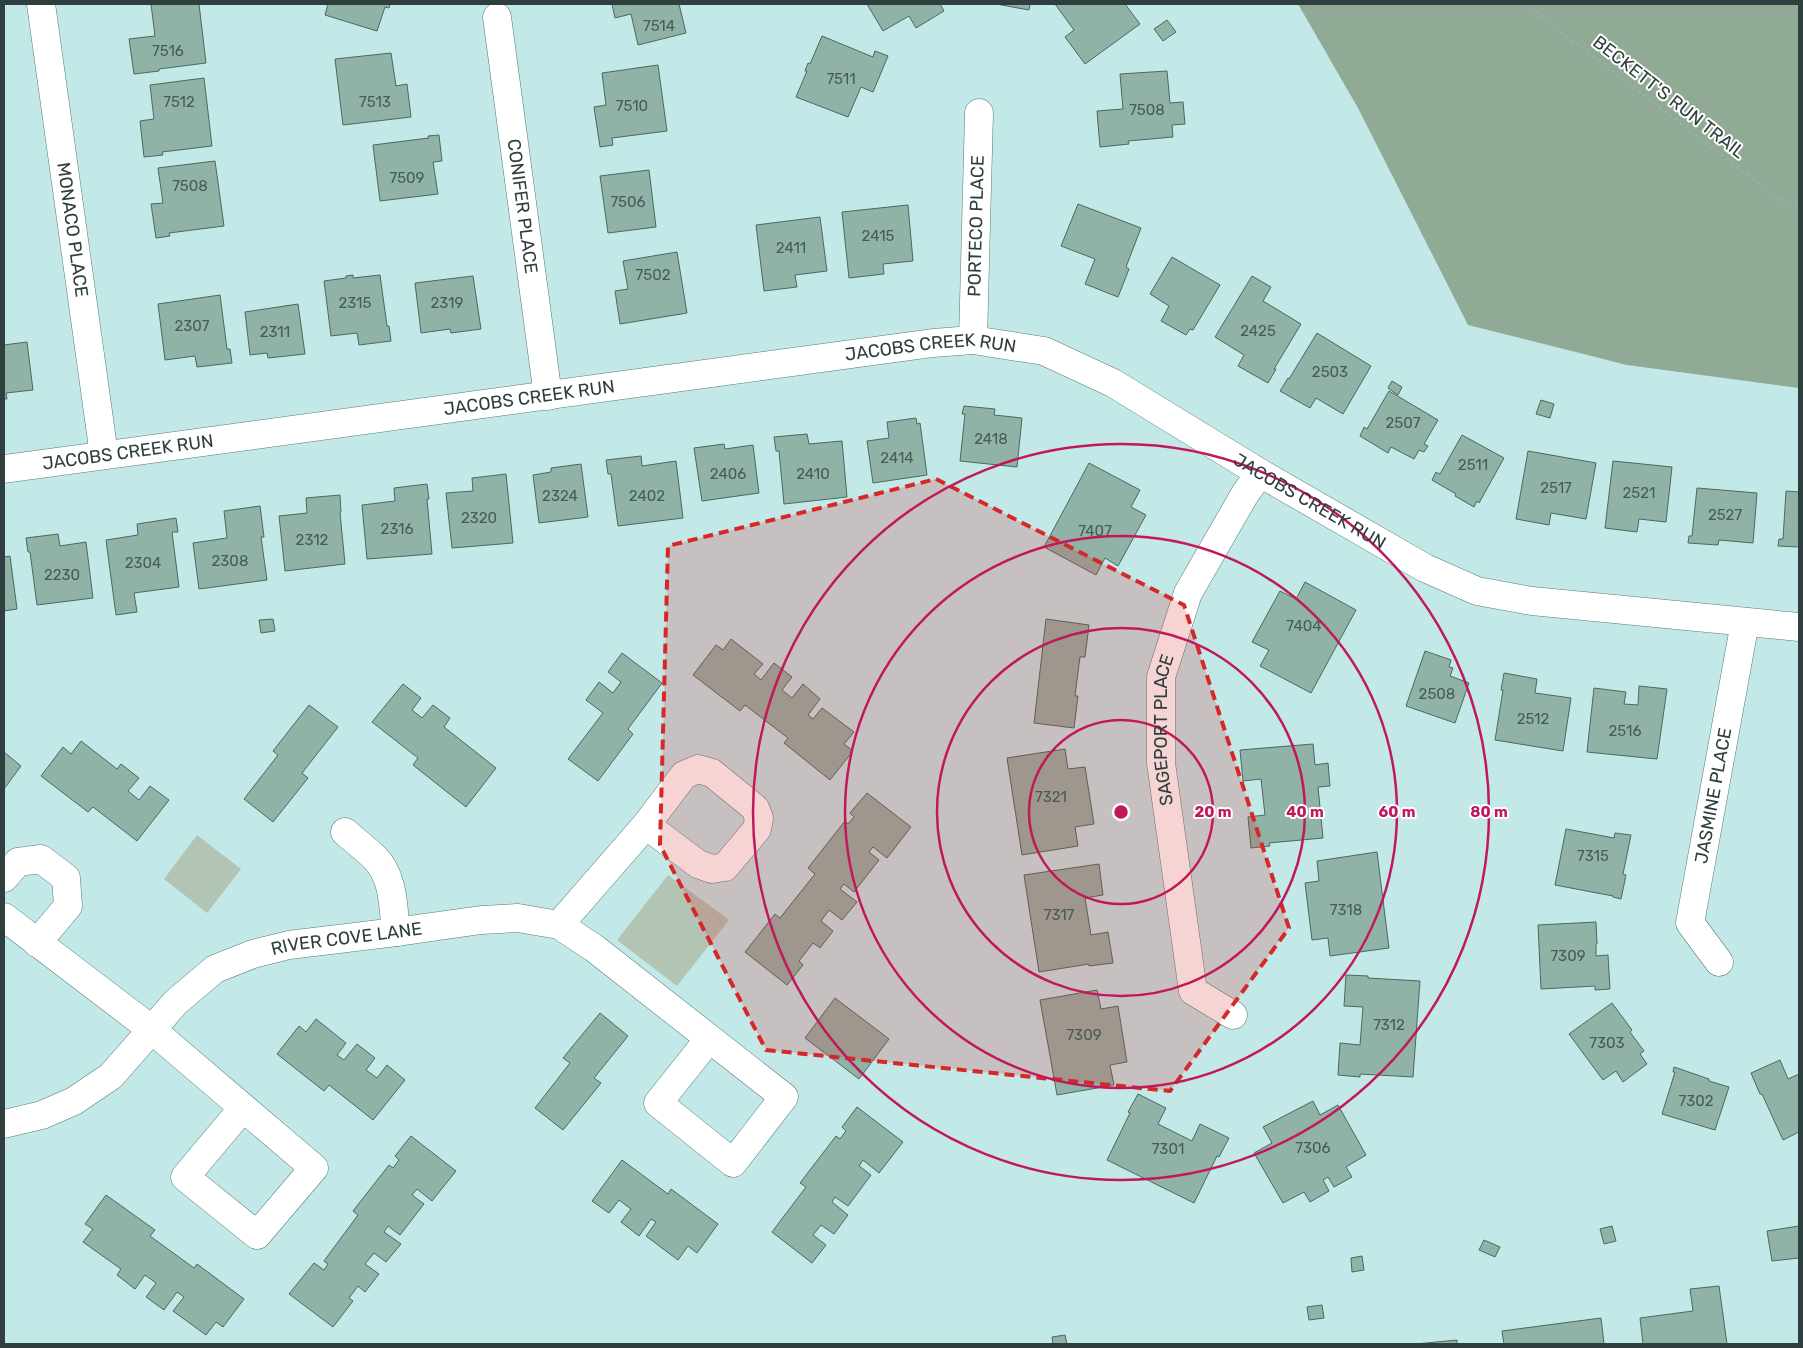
<svg xmlns="http://www.w3.org/2000/svg" width="1803" height="1348" font-family="Rubik,sans-serif">
<rect width="100%" height="100%" fill="#c2e8e7"/>
<g fill="#b2c5b5">
<polygon points="197,835 241,869 207,913 164,879"/>
<polygon points="668,875 729,920 677,986 617,940"/>
</g>
<polygon fill="#90aa95" points="1298,4 1799,4 1799,388 1627,365 1468,325 1358,108"/>
<g fill="#91b2a7" stroke="#4a695f">
<polygon points="151,4 199,4 206,63 159,69 159,71 134,74 129,39 155,36"/>
<polygon points="328,4 390,4 389,8 385,7 377,31 325,15"/>
<polygon points="612,4 679,4 686,33 638,45 631,14 615,18"/>
<polygon points="867,4 940,4 944,11 916,28 909,16 883,31"/>
<polygon points="996,4 1030,4 1029,10"/>
<polygon points="1055,4 1125,4 1140,24 1085,64 1065,37 1074,30"/>
<polygon points="1167,20 1176,32 1163,41 1154,29"/>
<polygon points="822,36 873,57 875,51 888,56 873,92 861,87 848,117 796,97 807,71 805,71 808,63 810,64"/>
<polygon points="391,53 396,86 407,84 411,117 343,125 335,59"/>
<polygon points="658,65 667,131 612,138 613,145 600,147 594,107 606,105 602,73"/>
<polygon points="1167,71 1170,103 1183,102 1185,124 1172,125 1173,137 1128,141 1129,144 1100,147 1097,111 1123,109 1120,74"/>
<polygon points="204,78 212,146 162,152 163,155 144,157 140,121 154,119 150,85"/>
<polygon points="439,135 442,161 433,162 438,194 380,201 373,145 429,138 428,136"/>
<polygon points="215,161 224,226 169,233 170,236 156,238 151,204 163,203 158,168"/>
<polygon points="649,170 656,227 608,233 600,176"/>
<polygon points="1078,204 1141,228 1126,267 1129,269 1118,297 1085,284 1095,259 1061,246"/>
<polygon points="908,205 913,261 883,264 884,274 849,278 842,212"/>
<polygon points="820,217 827,271 795,275 797,287 764,291 756,225"/>
<polygon points="677,252 687,313 620,324 615,291 628,289 623,261"/>
<polygon points="1172,257 1220,285 1193,330 1190,329 1186,335 1161,321 1169,306 1150,294"/>
<polygon points="353,275 353,278 380,275 387,326 389,326 391,341 359,345 357,333 331,336 324,281 346,278 346,276"/>
<polygon points="473,276 481,329 451,333 450,329 421,333 415,283"/>
<polygon points="1252,276 1271,287 1263,301 1301,324 1274,369 1276,369 1268,383 1238,366 1244,355 1215,337"/>
<polygon points="220,295 227,349 230,349 232,363 197,367 195,356 165,360 158,304"/>
<polygon points="298,304 305,354 268,358 267,353 250,355 245,312"/>
<polygon points="1317,333 1371,366 1343,414 1316,398 1310,408 1280,391 1288,378 1289,379"/>
<polygon points="27,342 33,390 6,393 7,399 4,399 4,345"/>
<polygon points="1392,381 1402,387 1398,395 1388,388"/>
<polygon points="1389,391 1438,420 1424,444 1428,446 1424,452 1419,450 1414,459 1391,447 1388,453 1360,436 1364,427 1367,429"/>
<polygon points="1541,400 1554,404 1550,418 1536,414"/>
<polygon points="964,406 995,409 994,415 1022,418 1017,467 960,461 965,414 962,414"/>
<polygon points="916,418 917,424 920,423 927,475 873,483 867,441 889,438 887,422"/>
<polygon points="807,434 809,444 842,441 847,497 784,504 779,451 776,451 774,437"/>
<polygon points="1462,435 1504,458 1479,503 1477,501 1474,507 1455,496 1456,494 1432,480 1436,472 1440,474"/>
<polygon points="724,444 725,449 753,445 759,493 702,501 694,448"/>
<polygon points="1528,451 1596,463 1586,519 1551,513 1549,525 1516,519"/>
<polygon points="641,456 642,466 676,461 683,518 618,526 611,474 608,474 606,460"/>
<polygon points="1613,461 1672,467 1666,522 1639,519 1637,532 1605,528"/>
<polygon points="1089,463 1140,490 1131,507 1146,515 1118,566 1105,558 1096,575 1044,547"/>
<polygon points="581,464 588,517 539,523 533,475 551,472 551,468"/>
<polygon points="506,474 513,543 452,548 446,493 473,491 472,478"/>
<polygon points="427,484 429,499 427,499 432,554 367,559 362,505 395,501 394,488"/>
<polygon points="1697,488 1757,493 1753,543 1719,540 1718,545 1688,543 1689,536 1692,536"/>
<polygon points="1786,491 1799,492 1799,547 1778,546 1779,539 1783,539"/>
<polygon points="340,495 341,512 340,513 345,564 285,571 279,516 307,513 306,498"/>
<polygon points="260,506 264,537 261,537 267,580 199,589 193,543 227,538 224,511"/>
<polygon points="176,518 178,532 172,532 179,587 134,593 137,612 116,615 106,540 138,535 137,524"/>
<polygon points="58,534 60,546 86,542 93,598 37,605 30,552 28,552 26,538"/>
<polygon points="10,556 17,609 4,611 4,557"/>
<polygon points="1305,582 1356,610 1311,693 1260,666 1269,650 1252,642 1280,591 1296,599"/>
<polygon points="273,619 275,631 261,633 259,620"/>
<polygon points="1046,619 1089,625 1085,657 1080,657 1075,696 1078,696 1074,728 1034,723"/>
<polygon points="731,639 763,664 754,674 761,680 774,663 792,677 782,690 792,698 803,684 820,699 808,715 813,719 822,708 854,732 844,744 853,751 830,780 784,743 788,738 745,705 740,711 693,675 716,645 723,650"/>
<polygon points="1425,651 1451,660 1449,667 1453,668 1450,676 1469,683 1455,723 1406,706"/>
<polygon points="622,653 662,683 628,729 633,734 598,781 568,759 603,713 586,700 599,682 613,693 621,682 608,672"/>
<polygon points="1504,673 1537,679 1535,693 1571,698 1563,751 1495,740 1503,690 1501,690"/>
<polygon points="403,684 421,698 412,710 422,718 433,705 450,718 444,727 496,768 466,807 413,765 418,758 372,722"/>
<polygon points="1639,686 1667,689 1657,759 1587,752 1594,688 1626,692 1624,704 1638,705"/>
<polygon points="309,705 338,727 302,773 308,778 273,822 244,799 278,755 273,751"/>
<polygon points="81,741 117,769 121,764 139,778 128,791 139,800 150,786 169,800 137,841 93,807 88,812 41,776 63,747 71,754"/>
<polygon points="1313,744 1315,765 1328,763 1330,786 1318,787 1323,838 1269,843 1270,846 1251,848 1248,817 1265,815 1261,779 1243,781 1240,750"/>
<polygon points="1065,749 1068,769 1085,767 1094,824 1075,827 1078,846 1022,855 1007,758"/>
<polygon points="4,752 21,766 4,789"/>
<polygon points="867,793 911,827 887,858 873,847 869,852 879,860 854,892 844,884 840,889 857,902 842,920 829,910 821,921 833,931 820,948 813,943 799,961 803,965 787,985 745,952 775,914 780,918 815,874 808,868 845,821 848,824 854,817 850,813"/>
<polygon points="1566,829 1614,838 1615,833 1631,835 1623,874 1626,875 1621,899 1613,897 1613,896 1555,885"/>
<polygon points="1377,852 1389,948 1330,956 1328,938 1312,940 1305,883 1319,881 1317,861"/>
<polygon points="1099,864 1103,895 1085,898 1091,935 1108,932 1113,963 1089,966 1089,964 1039,972 1024,875"/>
<polygon points="1596,922 1597,944 1596,944 1596,956 1608,955 1610,989 1595,990 1595,986 1541,989 1538,925"/>
<polygon points="1346,975 1368,976 1368,978 1420,981 1413,1077 1360,1074 1360,1077 1338,1075 1340,1043 1360,1045 1363,1007 1344,1006"/>
<polygon points="1097,990 1101,1009 1118,1006 1127,1062 1110,1065 1114,1085 1057,1095 1040,1000"/>
<polygon points="835,998 889,1039 859,1079 805,1038"/>
<polygon points="1612,1003 1632,1030 1630,1032 1644,1051 1640,1054 1647,1064 1623,1082 1616,1071 1603,1080 1569,1034"/>
<polygon points="600,1013 628,1036 594,1078 601,1083 563,1130 535,1108 570,1063 563,1058"/>
<polygon points="316,1019 346,1043 337,1055 344,1060 357,1044 375,1058 366,1070 377,1078 387,1065 405,1080 373,1120 329,1085 324,1091 277,1054 299,1026 306,1032"/>
<polygon points="1780,1060 1788,1079 1799,1074 1799,1132 1783,1140 1762,1094 1760,1094 1751,1073"/>
<polygon points="1674,1067 1709,1079 1709,1081 1729,1087 1715,1130 1662,1114 1675,1072 1673,1072"/>
<polygon points="1138,1094 1166,1108 1158,1124 1192,1141 1200,1124 1229,1138 1219,1157 1217,1156 1194,1203 1107,1160 1130,1113 1128,1112"/>
<polygon points="1313,1101 1320,1115 1338,1105 1366,1155 1346,1167 1352,1177 1334,1187 1328,1177 1323,1180 1329,1191 1310,1202 1304,1192 1283,1203 1254,1153 1272,1143 1263,1127"/>
<polygon points="857,1107 903,1142 879,1173 863,1160 859,1166 871,1175 848,1206 835,1197 832,1202 848,1215 834,1234 821,1225 813,1235 826,1245 812,1263 772,1232 806,1187 800,1183 836,1136 840,1139 846,1131 842,1127"/>
<polygon points="411,1136 456,1171 432,1201 417,1189 412,1195 424,1204 400,1235 388,1226 384,1232 401,1244 386,1262 374,1253 365,1264 379,1274 365,1292 358,1286 349,1298 353,1301 333,1327 289,1294 314,1263 324,1270 328,1264 324,1261 358,1215 353,1211 389,1165 393,1168 399,1160 395,1156"/>
<polygon points="622,1160 668,1194 671,1189 718,1224 697,1253 688,1246 678,1260 646,1236 656,1222 651,1219 639,1236 621,1222 631,1209 619,1200 609,1213 592,1201"/>
<polygon points="106,1195 155,1230 150,1236 194,1268 197,1264 244,1299 223,1327 216,1322 206,1335 173,1311 184,1297 177,1292 164,1310 146,1297 156,1283 145,1275 135,1289 117,1275 121,1269 83,1242 93,1229 85,1224"/>
<polygon points="1612,1226 1616,1241 1604,1244 1600,1229"/>
<polygon points="1799,1226 1799,1258 1772,1261 1767,1231"/>
<polygon points="1484,1240 1500,1247 1495,1257 1479,1250"/>
<polygon points="1362,1256 1364,1270 1352,1272 1351,1258"/>
<polygon points="1719,1286 1727,1344 1643,1344 1640,1318 1693,1311 1690,1289"/>
<polygon points="1322,1305 1324,1318 1309,1320 1307,1307"/>
<polygon points="1601,1318 1604,1344 1504,1344 1502,1331"/>
<polygon points="1065,1335 1067,1344 1053,1344 1052,1337"/>
<polygon points="1457,1340 1457,1344 1416,1344"/>
</g>
<g fill="none" stroke-linecap="round" stroke-linejoin="round">
<defs>
<g id="minor">
<path id="s1" d="M41,4L104,455"/>
<path id="s2" d="M497,17L548,396"/>
<path id="s3" d="M973,340L979,113"/>
<path id="s4" d="M4,469L933,343L973,340L1044,351L1113,383L1260,473L1425,568L1477,591L1532,601L1799,627"/>
<path d="M345,832C355,841 366,849 375,858C394,877 393,907 396,932"/>
<polyline points="4,878 18,862 41,859 66,878 68,906 37,943"/>
<polyline points="4,917 151,1029 314,1168 257,1235 185,1177 243,1108"/>
<polyline points="559,925 646,825 684,775 698,769 712,773 755,808 759,818 757,829 725,867 712,869 698,864 646,825"/>
<path id="s5" d="M1719,962L1690,923L1745,622"/>
<path id="s6" d="M1233,1015L1193,991L1161,763V677L1188,593L1245,494L1260,473"/>
<path id="s7" d="M4,1124L42,1115L74,1101L111,1076L176,1002L215,969L253,954L289,945L396,932L481,920L518,918L559,925L594,948L784,1097L733,1163L658,1103L709,1039"/>
</g>
</defs>
<use href="#minor" stroke="#577a79" stroke-width="29"/>
<polyline stroke="#93b1b1" stroke-width="3" stroke-dasharray="2.5 4" stroke-linecap="butt" points="1525,4 1785,204 1799,209"/>
<use href="#minor" stroke="#fff" stroke-width="28"/>
</g>
<path fill="#d62828" fill-opacity="0.2" stroke="#d62828" stroke-width="4" stroke-dasharray="10 6" stroke-linejoin="round" d="M936,479L1184,605L1289,928L1170,1091L766,1050L660,845L668,546Z"/>
<g fill="none" stroke="#c2185b" stroke-width="2.5">
<circle cx="1121" cy="812" r="92"/>
<circle cx="1121" cy="812" r="184"/>
<circle cx="1121" cy="812" r="276"/>
<circle cx="1121" cy="812" r="368"/>
</g>
<g text-anchor="middle" stroke-width="4" stroke-linejoin="round" paint-order="stroke">
<g font-size="15" fill="#485b58">
<text x="659" y="31">7514</text>
<text x="168" y="56">7516</text>
<text x="841" y="84">7511</text>
<text x="179" y="107">7512</text>
<text x="375" y="107">7513</text>
<text x="632" y="111">7510</text>
<text x="1147" y="115">7508</text>
<text x="407" y="183">7509</text>
<text x="190" y="191">7508</text>
<text x="628" y="207">7506</text>
<text x="878" y="241">2415</text>
<text x="791" y="253">2411</text>
<text x="653" y="280">7502</text>
<text x="355" y="308">2315</text>
<text x="447" y="308">2319</text>
<text x="192" y="331">2307</text>
<text x="1258" y="336">2425</text>
<text x="275" y="337">2311</text>
<text x="1330" y="377">2503</text>
<text x="1403" y="428">2507</text>
<text x="991" y="444">2418</text>
<text x="897" y="463">2414</text>
<text x="1473" y="470">2511</text>
<text x="728" y="479">2406</text>
<text x="813" y="479">2410</text>
<text x="1556" y="493">2517</text>
<text x="1639" y="498">2521</text>
<text x="560" y="501">2324</text>
<text x="647" y="501">2402</text>
<text x="1725" y="520">2527</text>
<text x="479" y="523">2320</text>
<text x="397" y="534">2316</text>
<text x="1095" y="536">7407</text>
<text x="312" y="545">2312</text>
<text x="230" y="566">2308</text>
<text x="143" y="568">2304</text>
<text x="62" y="580">2230</text>
<text x="1304" y="631">7404</text>
<text x="1437" y="699">2508</text>
<text x="1533" y="724">2512</text>
<text x="1625" y="736">2516</text>
<text x="1051" y="802">7321</text>
<text x="1593" y="861">7315</text>
<text x="1346" y="915">7318</text>
<text x="1059" y="920">7317</text>
<text x="1568" y="961">7309</text>
<text x="1389" y="1030">7312</text>
<text x="1084" y="1040">7309</text>
<text x="1607" y="1048">7303</text>
<text x="1696" y="1106">7302</text>
<text x="1313" y="1153">7306</text>
<text x="1168" y="1154">7301</text>
</g>
<g font-size="18" fill="#2f3e3e" stroke="#fff">
<text transform="translate(1669 97) rotate(38)" y="6">BECKETT'S RUN TRAIL</text>
<text dy="6" stroke="none"><textPath href="#s2" startOffset="191">CONIFER PLACE</textPath></text>
<text dy="6" stroke="none"><textPath href="#s3" startOffset="114">PORTECO PLACE</textPath></text>
<text dy="6" stroke="none"><textPath href="#s1" startOffset="228">MONACO PLACE</textPath></text>
<text dy="6" stroke="none"><textPath href="#s4" startOffset="935">JACOBS CREEK RUN</textPath></text>
<text dy="6" stroke="none"><textPath href="#s4" startOffset="530">JACOBS CREEK RUN</textPath></text>
<text dy="6" stroke="none"><textPath href="#s4" startOffset="125">JACOBS CREEK RUN</textPath></text>
<text dy="6" stroke="none"><textPath href="#s4" startOffset="1355">JACOBS CREEK RUN</textPath></text>
<text dy="6" stroke="none"><textPath href="#s6" startOffset="310">SAGEPORT PLACE</textPath></text>
<text dy="6" stroke="none"><textPath href="#s5" startOffset="178">JASMINE PLACE</textPath></text>
<text dy="6" stroke="none"><textPath href="#s7" startOffset="404">RIVER COVE LANE</textPath></text>
</g>
</g>
<circle cx="1121" cy="812" r="8" fill="#c2185b" stroke="#fff" stroke-width="2.5"/>
<g font-size="15" text-anchor="middle" font-weight="bold" fill="#c2185b" stroke="#fff" stroke-width="4" stroke-linejoin="round" paint-order="stroke">
<text x="1213" y="817">20 m</text>
<text x="1305" y="817">40 m</text>
<text x="1397" y="817">60 m</text>
<text x="1489" y="817">80 m</text>
</g>
<rect width="1803" height="1348" fill="none" stroke="#2f3e3e" stroke-width="10"/>
</svg>
